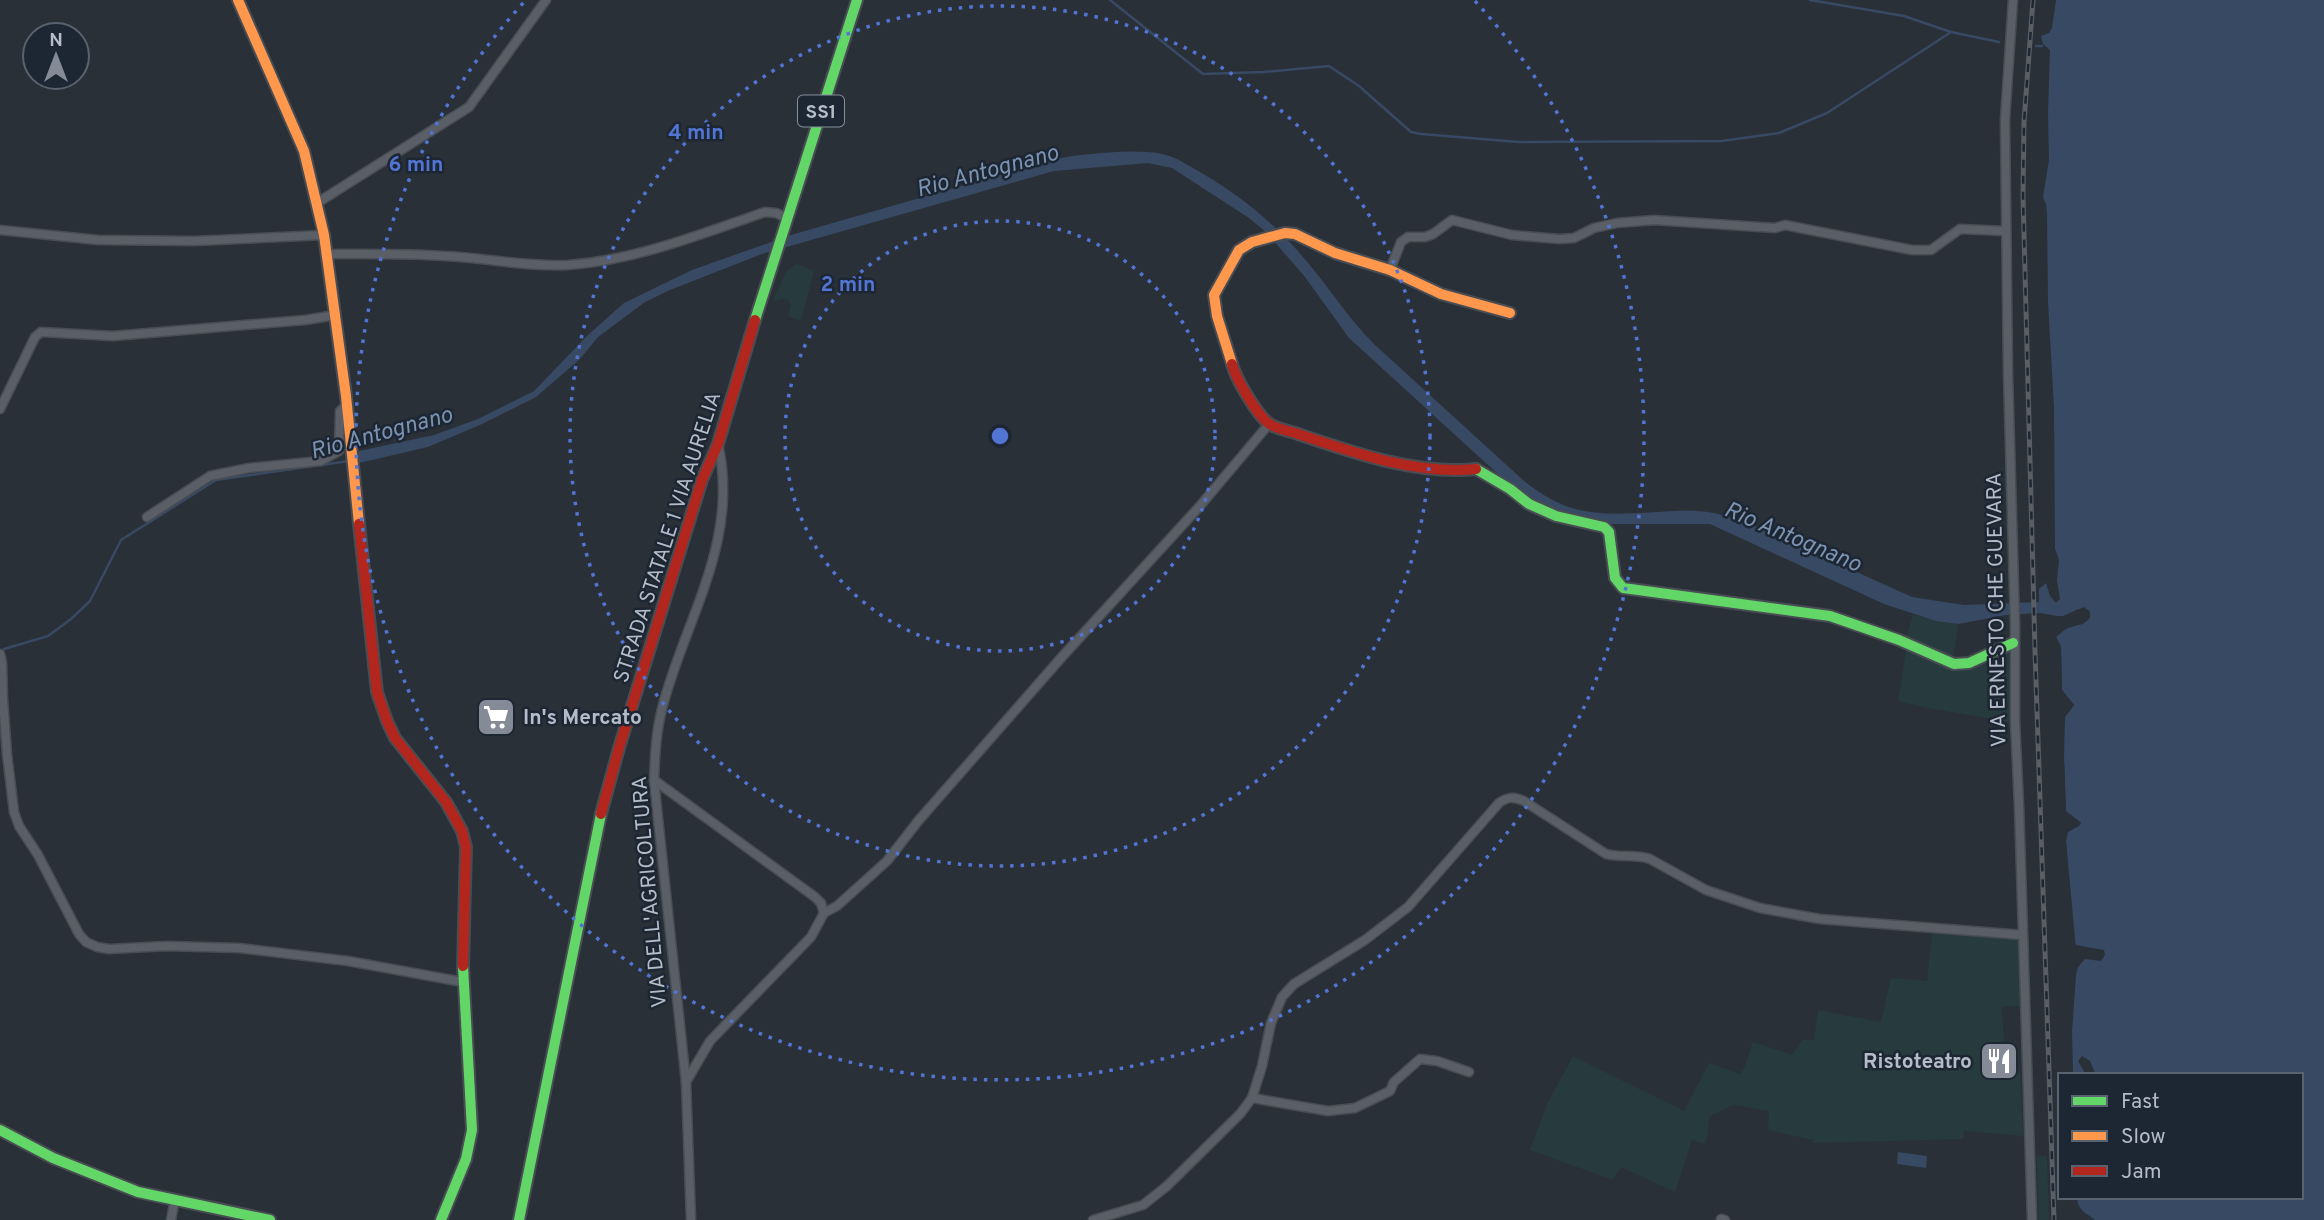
<svg xmlns="http://www.w3.org/2000/svg" width="2324" height="1220" font-family="Overpass,sans-serif">
<rect width="100%" height="100%" fill="#2a3038"/>
<g fill="#273a3e">
<path d="M797,264L814,271L801,321L788,316L791,303C784,297 781,299 774,301L773,300L787,270Z"/>
<polygon points="1913,615 1958,624 1953,661 1905,640"/>
<polygon points="1906,651 1927,656 1955,666 2006,651 2009,653 2010,722 1928,708 1898,701"/>
<polygon points="1932,931 2020,939 2022,1006 2002,1007 2006,1071 2020,1071 2023,1136 1964,1131 1963,1139 1813,1143 1813,1140 1768,1130 1769,1111 1733,1105 1710,1116 1706,1144 1692,1140 1675,1192 1621,1167 1613,1180 1530,1150 1547,1104 1573,1056 1684,1111 1709,1063 1740,1074 1744,1069 1753,1042 1792,1055 1802,1040 1814,1040 1818,1010 1881,1022 1891,978 1927,981"/>
<polygon points="2037,1156 2047,1156 2049,1220 2039,1220"/>
</g>
<g fill="#384963">
<path d="M2056,0H2324V1220H2095C2085,1212 2078,1211 2077,1197H2301V1075H2096L2090,1061L2082,1056L2078,1061L2086,1075H2075L2073,1072L2072,1032L2076,975L2078,967L2085,959L2101,961L2105,955L2104,950L2076,945L2074,942L2066,841L2067,832L2081,823L2066,811L2063,735L2065,717L2074,705L2062,690L2061,653L2056,637C2065,625 2078,628 2089,619L2090,612L2088,610L2078,609L2063,617L2040,613L2006,615L1958,624L1936,621L1884,604L1710,524H1610L1558,515L1523,497L1349,338L1305,277L1266,232L1249,218L1172,168L1148,163L1054,171L762,254L670,290L645,302L598,337L580,359L536,397L482,424L428,447L359,463V451L434,435L478,419L534,391L588,335L624,303L692,270L791,235L1055,159C1083,154 1134,148 1162,154C1177,157 1191,167 1205,175C1247,200 1282,230 1313,269C1334,295 1351,321 1374,344L1524,481C1537,491 1550,500 1566,506C1607,521 1655,509 1697,511C1716,512 1732,517 1750,524L1912,597L1964,605L2039,602V589L2046,583L2050,596L2056,603L2060,599L2057,580L2059,560L2055,549L2054,407L2048,302L2047,214L2046,204L2043,197L2049,160L2048,113L2050,50L2043,44L2041,36L2049,33L2052,28Z"/>
<polygon points="1898,1152 1927,1156 1926,1168 1897,1164"/>
</g>
<polygon fill="#2a3038" points="2084,607 2090,612 2090,618 2083,624 2068,627 2056,637 2061,646 2062,690 2074,705 2065,717 2064,756 2066,811 2081,823 2079,826 2068,832 2066,841 2076,949 2070,943 2063,841 2065,830 2077,823 2063,812 2060,756 2061,717 2070,705 2059,691 2058,648 2052,637 2060,627 2067,623 2082,621 2087,613 2083,610 2063,620 2043,617 2063,616"/>
<g fill="none" stroke-linecap="round" stroke-linejoin="round">
<g stroke="#384963" stroke-width="2.5">
<polyline points="1110,0 1203,74 1264,72 1329,66 1359,86 1411,132 1421,134 1519,142 1722,141 1779,133 1827,113 1951,32"/>
<polyline points="1810,0 1904,16 1951,32 1999,42"/>
<polyline points="2036,46 2042,46"/>
<polyline points="4,649 48,636 71,619 90,601 121,540 216,480 349,461"/>
</g>
<defs>
<g id="street">
<polyline points="2013,0 2005,120 2008,373 2015,624 2015,721 2019,805 2032,1220"/>
<polyline points="317,203 469,107 546,0"/>
<polyline points="0,230 98,240 194,241 324,235"/>
<path d="M327,254C366,254 406,253 445,256C487,258 526,267 568,265C637,260 701,234 765,212L776,213L787,218"/>
<polyline points="1390,270 1401,242 1408,237 1425,237 1433,234 1452,220 1512,235 1559,239 1574,238 1594,228 1617,223 1654,220 1775,228 1785,225 1912,250 1931,250 1960,229 2006,231"/>
<polyline points="0,409 35,337 41,332 113,336 305,320 336,315"/>
<polyline points="147,517 210,476 249,468 321,461 339,451 340,411 347,405"/>
<polyline points="0,654 2,663 3,700 7,754 14,812 19,826 38,855 79,934 86,942 97,947 109,949 167,946 239,948 348,961 463,982"/>
<polyline points="654,780 815,897 821,903 824,913"/>
<polyline points="686,1082 710,1041 811,937 824,913 837,906 887,861 919,820 1061,658 1199,507 1269,424"/>
<polyline points="1252,1098 1328,1111 1355,1108 1390,1091 1394,1082 1420,1059 1437,1061 1469,1072"/>
<polyline points="1721,1219 1725,1220"/>
<polyline points="171,1220 175,1199"/>
<path d="M691,1220L686,1082L654,780C655,755 656,730 663,705C686,618 740,540 718,444"/>
<path d="M1093,1220L1143,1205L1167,1186L1240,1114L1252,1098L1262,1066L1271,1023L1282,997L1294,984L1365,940L1408,907L1499,803C1509,796 1514,797 1524,801L1606,854C1621,858 1636,854 1650,859L1706,890L1760,908L1820,919L2023,935"/>
</g>
<g id="fast">
<polyline points="755,320 857,0"/>
<polyline points="1476,469 1510,489 1529,504 1556,516 1604,527 1609,532 1615,578 1623,588 1830,616 1899,640 1954,664 1969,663 2013,643"/>
<polyline points="0,1130 53,1158 138,1192 270,1220"/>
<polyline points="441,1220 466,1159 472,1130 463,966"/>
<polyline points="519,1220 601,814"/>
</g>
<g id="slow">
<polyline points="238,0 304,151 324,235 346,396 359,524"/>
<polyline points="1232,364 1217,316 1214,295 1239,250 1252,242 1285,233 1295,234 1335,253 1390,270 1441,294 1510,313"/>
</g>
<g id="jam">
<path d="M1232,364C1236,379 1256,413 1268,423C1275,429 1290,431 1298,434C1354,453 1417,475 1476,469"/>
<polyline points="359,524 377,692 387,721 395,738 446,802 462,831 466,847 463,966"/>
<polyline points="601,814 619,748 702,480 718,444 755,320"/>
</g>
</defs>
<use href="#street" stroke="#484c53" stroke-width="11"/>
<use href="#fast" stroke="#484c53" stroke-width="14"/>
<use href="#slow" stroke="#484c53" stroke-width="14"/>
<use href="#jam" stroke="#484c53" stroke-width="14"/>
<use href="#street" stroke="#5a5e66" stroke-width="8"/>
<use href="#fast" stroke="#63d668" stroke-width="10"/>
<use href="#slow" stroke="#ff974d" stroke-width="10"/>
<use href="#jam" stroke="#b3261e" stroke-width="10"/>
<defs>
<polyline id="rail" points="2033,0 2024,122 2023,196 2035,651 2054,1220"/>
</defs>
<use href="#rail" stroke="#595d64" stroke-width="5"/>
<use href="#rail" stroke="#1d2633" stroke-width="2.5" stroke-dasharray="8" stroke-linecap="butt"/>
</g>
<g fill="none" stroke="#5274d3" stroke-width="3.5" stroke-dasharray="3.5 7">
<circle cx="1000" cy="436" r="215"/>
<circle cx="1000" cy="436" r="430"/>
<path d="M1475 1A644 644 0 1 1 525 1"/>
</g>
<defs>
<symbol id="supermarket-square" viewBox="-11 -11 22 22"><rect x="-9" y="-9" width="18" height="18" rx="4" fill="#848b96" stroke="#1d2633"/><path d="M-6-5.5h2.5l.6 2H6L4.5 2H-2.5L-4.4-4H-6ZM-1.5 3.2a1.3 1.3 0 1 0 .1 0ZM3 3.2a1.3 1.3 0 1 0 .1 0Z" fill="#fff"/></symbol>
<symbol id="restaurant-square" viewBox="-11 -11 22 22"><rect x="-9" y="-9" width="18" height="18" rx="4" fill="#848b96" stroke="#1d2633"/><path d="M-5-6h1v4h1v-4h1v4h1v-4h1v5L-1.5 .5V6h-2V.5L-5-1ZM5-6V6H3V1.5H1.5Q1.5-4 5-6Z" fill="#fff"/></symbol>
</defs>
<g fill-rule="evenodd">
<use href="#supermarket-square" x="474" y="695" width="44" height="44"/>
<use href="#restaurant-square" x="1977" y="1039" width="44" height="44"/>
</g>
<g text-anchor="middle" stroke-width="5" stroke-linejoin="round" paint-order="stroke">
<rect fill="#1d2633" stroke="#878f9c" stroke-width="2" x="798" y="95.5" width="46" height="31" rx="5"/>
<g font-size="19" font-weight="bold" fill="#b4bcc9">
<text x="821" y="118">SS1</text>
</g>
<g font-size="21" fill="#b4bcc9" stroke="#1d2633">
<text transform="translate(667 537) rotate(-72)" y="7">STRADA STATALE 1 VIA AURELIA</text>
<text transform="translate(1996 610) rotate(-91)" y="7">VIA ERNESTO CHE GUEVARA</text>
<text transform="translate(649 892) rotate(-95)" y="7">VIA DELL'AGRICOLTURA</text>
</g>
<g font-size="21" font-weight="bold" fill="#b4bcc9" stroke="#1d2633" text-anchor="start">
<text x="523" y="724">In's Mercato</text>
<text x="1972" y="1068" text-anchor="end">Ristoteatro</text>
</g>
<g font-size="23" font-style="italic" fill="#7c92b1" stroke="#1d2633">
<text transform="translate(987 170) rotate(-15)" y="8">Rio Antognano</text>
<text transform="translate(381 432) rotate(-15)" y="8">Rio Antognano</text>
<text transform="translate(1793 536) rotate(23)" y="8">Rio Antognano</text>
</g>
</g>
<circle cx="1000" cy="436" r="10" fill="#5274d3" stroke="#1d2633" stroke-width="3.5"/>
<g font-size="21" text-anchor="middle" font-weight="bold" fill="#5274d3" stroke="#1d2633" stroke-width="5" stroke-linejoin="round" paint-order="stroke">
<text x="696" y="139">4 min</text>
<text x="416" y="171">6 min</text>
<text x="848" y="291">2 min</text>
</g>
<rect x="2058" y="1073" width="245" height="126" fill="#1d2633" stroke="#59626f" stroke-width="2"/>
<rect x="2072" y="1096" width="35" height="10" fill="#63d668" stroke="#59626f" stroke-width="2"/>
<text x="2121" y="1108" font-size="21" fill="#b4bcc9">Fast</text>
<rect x="2072" y="1131" width="35" height="10" fill="#ff974d" stroke="#59626f" stroke-width="2"/>
<text x="2121" y="1143" font-size="21" fill="#b4bcc9">Slow</text>
<rect x="2072" y="1166" width="35" height="10" fill="#b3261e" stroke="#59626f" stroke-width="2"/>
<text x="2121" y="1178" font-size="21" fill="#b4bcc9">Jam</text>
<g transform="translate(56 56)"><circle r="33" fill="#1d2633" stroke="#59626f" stroke-width="2"/>
<path d="M0-5L12 26L0 18L-12 26Z" fill="#848b96"/>
<text y="-10" font-size="19" font-weight="bold" text-anchor="middle" fill="#b4bcc9">N</text>
</g>
</svg>
